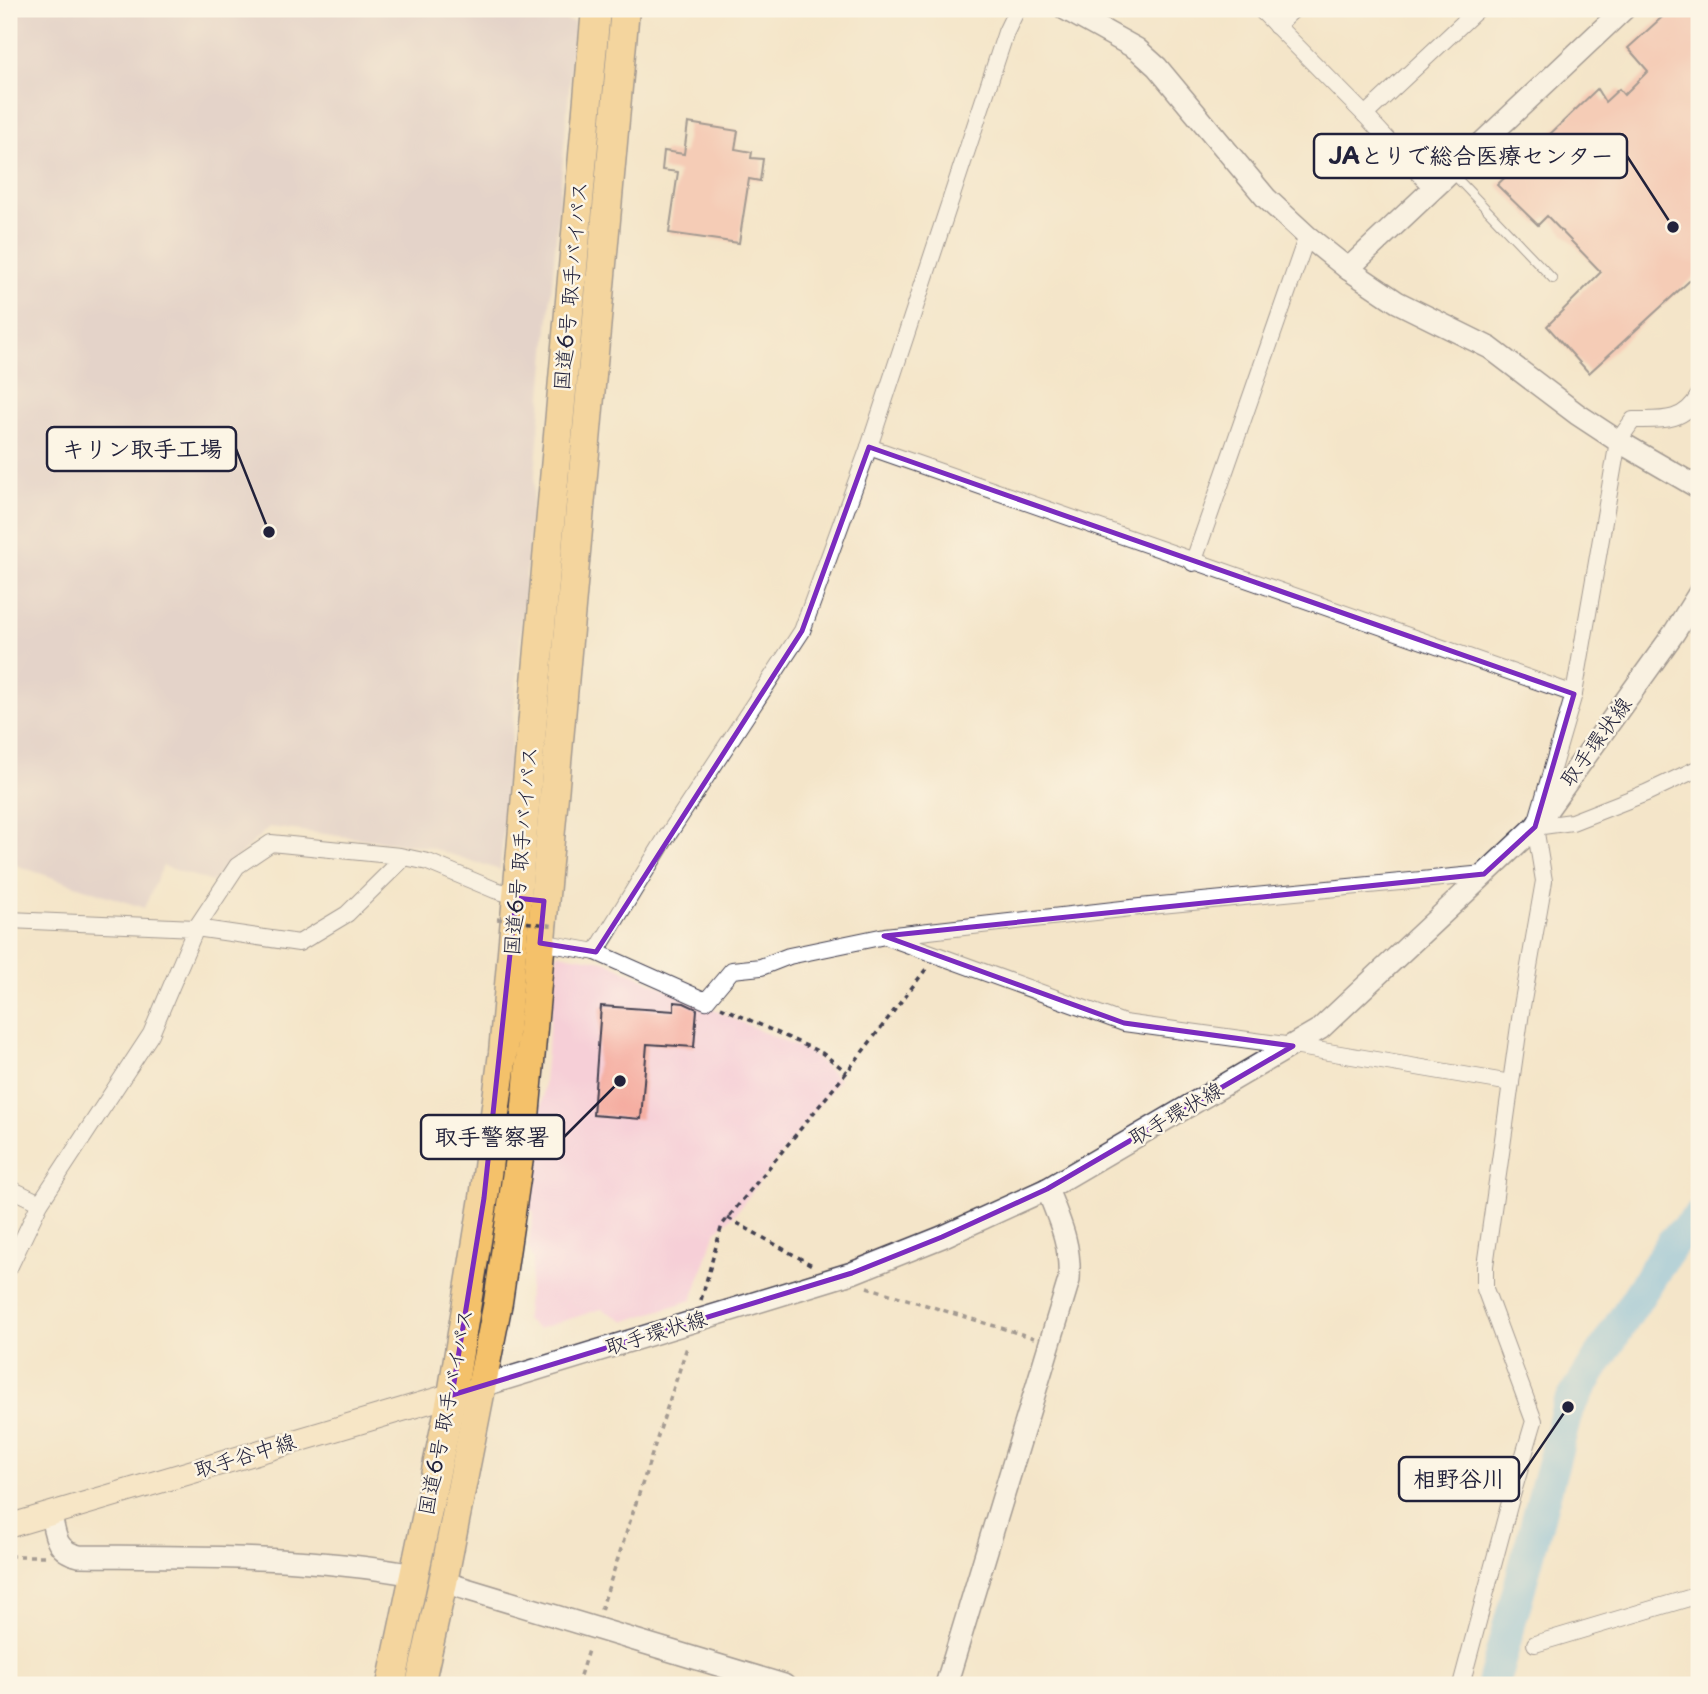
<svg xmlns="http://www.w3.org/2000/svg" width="1708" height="1694" font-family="'Playpen Sans','Klee One',sans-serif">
<rect width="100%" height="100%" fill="#fcf5e5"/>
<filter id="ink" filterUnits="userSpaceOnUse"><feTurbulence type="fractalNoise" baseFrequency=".0143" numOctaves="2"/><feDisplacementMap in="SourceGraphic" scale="14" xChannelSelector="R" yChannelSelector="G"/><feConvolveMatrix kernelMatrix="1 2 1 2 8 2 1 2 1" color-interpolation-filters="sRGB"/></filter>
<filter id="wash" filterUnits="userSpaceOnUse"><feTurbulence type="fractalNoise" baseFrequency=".00686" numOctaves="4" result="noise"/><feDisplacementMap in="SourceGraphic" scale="28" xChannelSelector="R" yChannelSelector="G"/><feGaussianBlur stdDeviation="1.57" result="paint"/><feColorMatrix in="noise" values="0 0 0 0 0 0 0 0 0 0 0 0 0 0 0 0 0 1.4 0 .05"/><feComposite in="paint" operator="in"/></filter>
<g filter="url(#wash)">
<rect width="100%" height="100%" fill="#f4e5c9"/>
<polygon fill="#f6cfd7" points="557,953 604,961 809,1052 839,1079 735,1214 716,1231 692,1300 626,1321 601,1309 538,1329 525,1320 533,1260 528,1246 534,1212 528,1208 535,1171"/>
<polygon fill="#d1bdc9" points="9,9 533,9 575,23 500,870 428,847 269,827 212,882 163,866 144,908 9,863"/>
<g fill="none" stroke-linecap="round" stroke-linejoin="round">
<polyline stroke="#6ebbe8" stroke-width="33" points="1493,1685 1568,1407 1672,1243 1699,1217"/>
</g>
<g id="blocks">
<g fill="#f5ada1">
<polygon points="1671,9 1699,9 1699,272 1589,373 1547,326 1601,272 1547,216 1538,225 1497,185 1597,89 1605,102 1619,89 1624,95 1648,71 1628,48"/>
<polygon points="688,123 738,131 735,149 752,152 751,158 763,159 760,181 749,179 739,243 669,233 678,172 662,170 664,151 684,154"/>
<polygon points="674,1002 684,1003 697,1009 694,1047 647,1044 641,1119 593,1115 601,1006 674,1011"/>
</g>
</g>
</g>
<g filter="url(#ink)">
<use href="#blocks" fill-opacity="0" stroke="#423f50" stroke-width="2"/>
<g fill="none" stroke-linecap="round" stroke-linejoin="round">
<defs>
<polyline id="service" points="1451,172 1553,279"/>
<g id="minor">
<polyline points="1260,9 1365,115 1433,189"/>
<polyline points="1276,26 1294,9"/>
<polyline points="1365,115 1478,9"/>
<polyline points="869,447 1574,694"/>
<polyline points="1193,563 1307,236"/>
<polyline points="1535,827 1572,822 1646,793 1699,768"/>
<polyline points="405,857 347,914 299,943 196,928 237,866 271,843 400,856 428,862 495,890 524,898"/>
<polyline points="9,920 196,928 151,1034 40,1203 9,1268"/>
<polyline points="890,938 1124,1023 1293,1046 1511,1083"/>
<polyline points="540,942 596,952 706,1001 732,970 761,967 789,956 885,936 1140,907 1484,874"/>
<polyline points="596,952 664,841 802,631 869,447 1006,32 1017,9"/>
<polyline points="9,1188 40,1203"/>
<polyline points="1535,1644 1699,1595"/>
<path d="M1461,1685L1510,1502L1534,1421L1485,1289V1266L1521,1012L1544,881L1535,827L1574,694L1618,441L1633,420C1661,420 1684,423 1699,395"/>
</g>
<g id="tertiary">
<polyline points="1065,9 1137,49 1157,67 1266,198 1307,236 1348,269 1397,302 1490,348 1577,414 1618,441 1699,488"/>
<polyline points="1348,269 1624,9"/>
<polyline points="482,1386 852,1273 942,1237 1047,1189 1320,1029 1535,827 1674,633 1699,593"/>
<path d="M51,1514C55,1534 55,1551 79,1556C191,1557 303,1555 414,1575"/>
<polyline points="443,1582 784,1685"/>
<path d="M946,1685L1069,1280C1071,1244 1060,1222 1047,1189"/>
</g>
<polyline id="secondary" points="9,1526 465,1391"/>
<g id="trunk">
<polyline points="391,1685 452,1395 484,1198 503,1053 596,9"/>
<polyline points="420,1685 443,1582 498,1302 525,1117 625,9"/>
</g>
</defs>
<use href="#service" stroke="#423f50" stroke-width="10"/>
<use href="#minor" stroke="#423f50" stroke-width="18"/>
<use href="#tertiary" stroke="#423f50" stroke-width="24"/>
<use href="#secondary" stroke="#423f50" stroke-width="25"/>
<use href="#trunk" stroke="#423f50" stroke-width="31"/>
<g stroke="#423f50" stroke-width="3.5" stroke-dasharray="5 5" stroke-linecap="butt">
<polyline points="721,1007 822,1053 847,1072"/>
<polyline points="728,1218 812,1265"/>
<polyline points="867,1287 1034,1338"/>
<polyline points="701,1300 722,1225 847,1072 926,969"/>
<polyline points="9,1556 44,1556"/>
<polyline points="601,1610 688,1344"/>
<polyline points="577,1685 589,1647"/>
</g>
<use href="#service" stroke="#fff" stroke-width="8"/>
<use href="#minor" stroke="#fff" stroke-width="16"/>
<use href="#tertiary" stroke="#fff" stroke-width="21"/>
<use href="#secondary" stroke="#fbe6c3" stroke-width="23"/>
<use href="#trunk" stroke="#f4c16a" stroke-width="28"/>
<polyline stroke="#423f50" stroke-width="3.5" stroke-dasharray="5 5" stroke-linecap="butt" points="497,919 557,926"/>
</g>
</g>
<path d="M0 0H1708V1694H0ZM869,447L1574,694L1535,827L1484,874L884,936L1124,1023L1293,1046L1047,1189L942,1237L852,1273L452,1395L484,1198L516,898L544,901L540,943L596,952L802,631Z" fill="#f4e5c9" fill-opacity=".55" fill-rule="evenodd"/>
<path fill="none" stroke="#7b2cbf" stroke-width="5" stroke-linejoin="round" d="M869,447L1574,694L1535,827L1484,874L884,936L1124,1023L1293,1046L1047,1189L942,1237L852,1273L452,1395L484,1198L516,898L544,901L540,943L596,952L802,631Z"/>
<g text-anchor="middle" stroke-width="5" stroke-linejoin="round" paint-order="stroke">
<g font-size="21" fill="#22223b" stroke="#fcf5e5">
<text transform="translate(571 286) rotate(-85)" y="7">国道6号 取手バイパス</text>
<text transform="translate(1596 742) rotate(-54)" y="7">取手環状線</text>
<text transform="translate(521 851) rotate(-85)" y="7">国道6号 取手バイパス</text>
<text transform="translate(1176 1114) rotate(-30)" y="7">取手環状線</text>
<text transform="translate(656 1333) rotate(-17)" y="7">取手環状線</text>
<text transform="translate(446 1412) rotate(-79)" y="7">国道6号 取手バイパス</text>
<text transform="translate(245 1456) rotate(-17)" y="7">取手谷中線</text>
</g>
</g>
<path fill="none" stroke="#22223b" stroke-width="2.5" d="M1673 227L1627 156M269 532L236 449M620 1081L564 1137M1568 1407L1519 1479"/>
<g fill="#22223b" stroke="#fcf5e5" stroke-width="2.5">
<circle cx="1673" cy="227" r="7"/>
<circle cx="269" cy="532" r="7"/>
<circle cx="620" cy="1081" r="7"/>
<circle cx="1568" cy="1407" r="7"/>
</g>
<g fill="#fcf5e5" stroke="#22223b" stroke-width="2.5">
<rect x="1314" y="134" width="313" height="44" rx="7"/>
<rect x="47" y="427" width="189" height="44" rx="7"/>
<rect x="421" y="1115" width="143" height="44" rx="7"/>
<rect x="1399" y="1457" width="120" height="44" rx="7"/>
</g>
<g font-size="23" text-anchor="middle" font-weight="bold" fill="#22223b">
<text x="1471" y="164">JAとりで総合医療センター</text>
<text x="142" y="457">キリン取手工場</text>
<text x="492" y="1145">取手警察署</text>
<text x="1459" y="1487">相野谷川</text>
</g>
<rect width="1708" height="1694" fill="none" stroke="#fcf5e5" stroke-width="35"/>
</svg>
